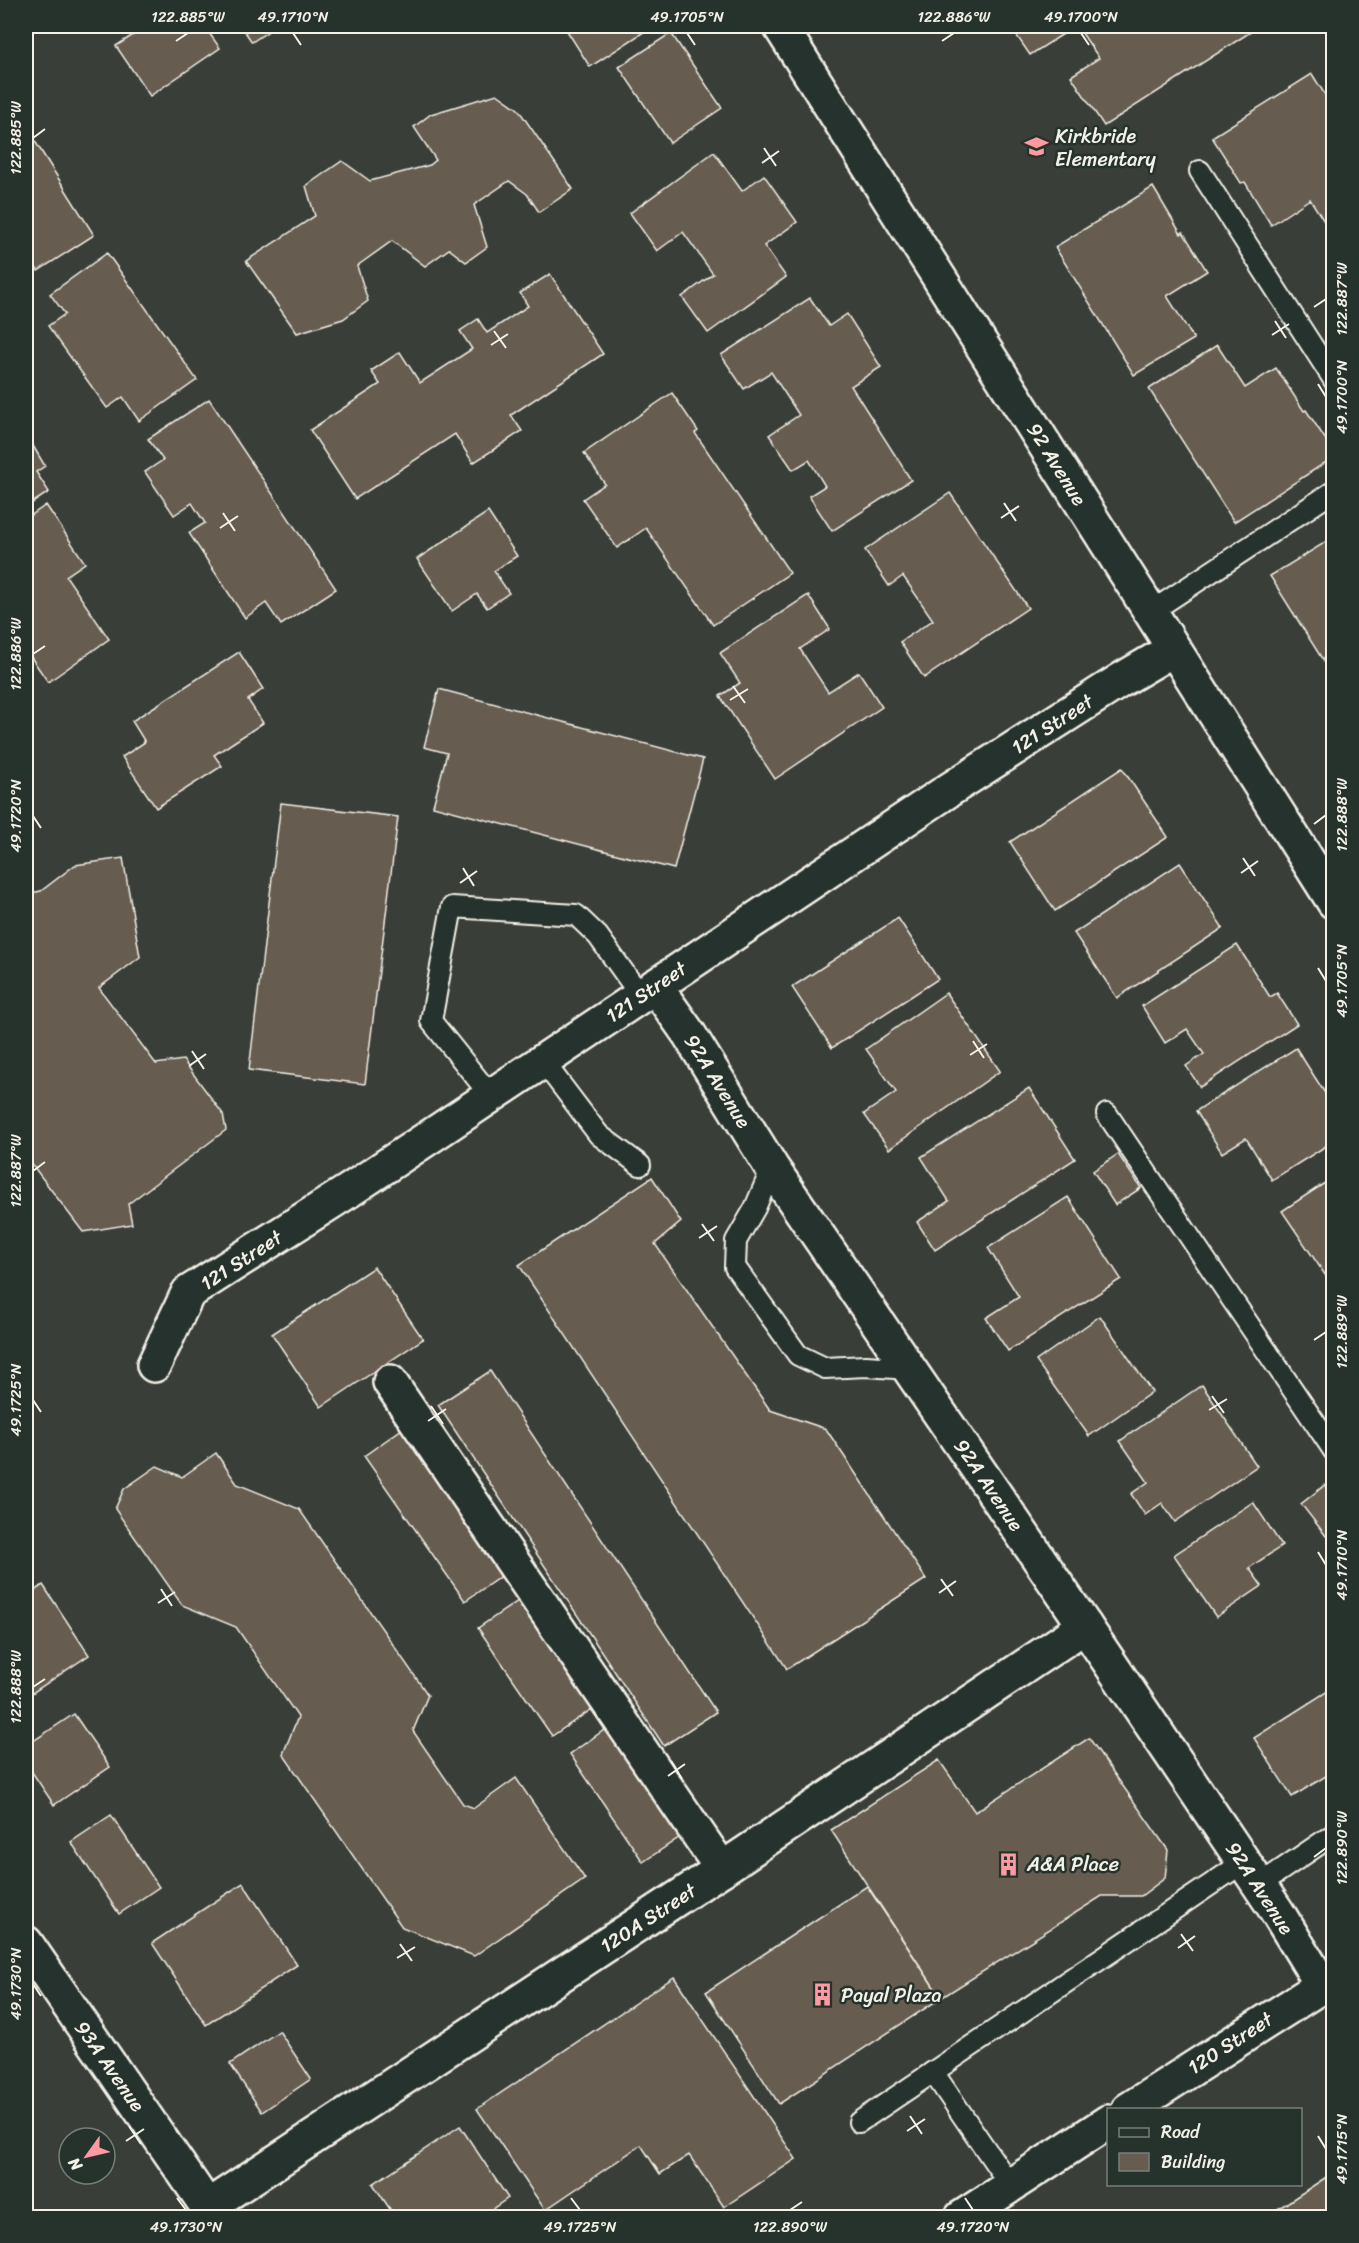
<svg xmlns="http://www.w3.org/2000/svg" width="1359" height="2243" font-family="Sriracha,sans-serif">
<rect width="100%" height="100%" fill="#393f38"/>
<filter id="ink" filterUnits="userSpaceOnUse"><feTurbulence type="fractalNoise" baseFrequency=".0167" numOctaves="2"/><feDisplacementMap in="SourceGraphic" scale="12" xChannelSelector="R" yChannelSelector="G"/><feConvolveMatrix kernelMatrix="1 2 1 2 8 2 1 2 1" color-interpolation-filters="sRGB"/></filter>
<g filter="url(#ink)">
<g fill="#665c50" stroke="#f4f1e8" stroke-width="1.5">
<polygon points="147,26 204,26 220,48 150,96 116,46"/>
<polygon points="241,26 276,26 252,42"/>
<polygon points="564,26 653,26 590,67"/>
<polygon points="1010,26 1076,26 1030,55"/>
<polygon points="1077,26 1260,26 1104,126 1071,76 1099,58"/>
<polygon points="671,33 722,108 670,143 619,67"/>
<polygon points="1312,74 1334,109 1334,237 1310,199 1271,225 1245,182 1241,183 1212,137"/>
<polygon points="497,94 518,109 573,189 539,212 527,194 509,181 474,205 487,247 466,262 449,249 425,266 392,241 357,266 368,301 343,319 297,333 246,261 315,216 306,186 342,161 370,181 430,165 436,160 414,127 431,114"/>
<polygon points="26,127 94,235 38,271 26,252"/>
<polygon points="714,152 742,191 764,175 797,222 764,246 786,277 708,333 682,297 713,274 683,232 657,251 630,213"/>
<polygon points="1153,187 1181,234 1183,232 1207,271 1167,296 1194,339 1134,375 1055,247"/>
<polygon points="107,253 197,380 139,421 123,397 107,408 48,326 65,314 50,294"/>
<polygon points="550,274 603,354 511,415 522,431 473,463 455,434 355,499 310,430 380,384 371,371 400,352 420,383 472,349 460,331 478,319 487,333 528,306 520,293"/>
<polygon points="810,298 829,326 847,314 881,367 851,386 911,480 832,531 809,496 825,486 809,460 793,470 769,435 799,415 771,372 744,389 721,355"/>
<polygon points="1217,345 1245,388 1276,368 1304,411 1306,410 1334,452 1334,457 1234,522 1149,389"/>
<polygon points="672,393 698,431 695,433 790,573 713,625 646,528 617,548 583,499 605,484 584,453"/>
<polygon points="209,399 336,589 281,625 266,603 245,618 189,533 205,523 192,503 174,515 145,472 163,460 148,439"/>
<polygon points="26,434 45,466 36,472 49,492 26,507"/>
<polygon points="950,493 1028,608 924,678 900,642 933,620 903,576 889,586 865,550"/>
<polygon points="46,505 85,563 66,576 109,639 48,682 26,650 26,519"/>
<polygon points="488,512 517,556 494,571 509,593 487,608 477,594 452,611 417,559"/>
<polygon points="1334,537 1334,678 1270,576"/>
<polygon points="808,595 830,629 800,649 828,692 859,672 882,707 775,779 720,696 740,683 720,653"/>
<polygon points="239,652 263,689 248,700 263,723 214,755 222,766 156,808 122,757 145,742 132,721"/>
<polygon points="439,689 703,759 674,869 433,806 447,753 424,747"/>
<polygon points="1122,768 1168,837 1055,911 1010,842"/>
<polygon points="281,803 398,817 365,1084 249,1070"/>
<polygon points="123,858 140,957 99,988 156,1064 183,1060 223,1114 226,1130 128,1204 132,1224 83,1232 30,1162 26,1132 26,894 41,891 75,865"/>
<polygon points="1180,863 1223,928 1117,998 1074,933"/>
<polygon points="898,918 938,979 832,1048 792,987"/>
<polygon points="1237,945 1270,997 1277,993 1297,1024 1200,1087 1186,1066 1204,1054 1187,1029 1165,1043 1142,1006"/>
<polygon points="946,993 1000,1071 889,1149 864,1114 896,1092 866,1049"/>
<polygon points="1296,1048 1334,1107 1334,1141 1272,1180 1246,1138 1222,1153 1196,1111"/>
<polygon points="1029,1088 1075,1159 935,1250 917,1222 949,1201 921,1157"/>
<polygon points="1118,1154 1141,1188 1115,1205 1093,1171"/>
<polygon points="652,1177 681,1222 655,1244 770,1410 826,1429 926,1579 787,1669 519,1265"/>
<polygon points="1334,1177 1334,1283 1332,1285 1282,1211"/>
<polygon points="1068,1197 1121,1279 1008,1351 986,1318 1019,1297 988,1248"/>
<polygon points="374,1267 423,1339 321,1407 272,1334"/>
<polygon points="1100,1316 1152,1392 1089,1436 1036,1361"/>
<polygon points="490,1371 716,1712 664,1746 438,1405"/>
<polygon points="1202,1385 1257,1466 1175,1522 1162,1503 1145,1515 1131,1494 1148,1482 1120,1441"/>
<polygon points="402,1429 504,1574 465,1601 364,1456"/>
<polygon points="216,1453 237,1484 299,1509 428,1695 413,1731 463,1804 474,1808 516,1778 585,1879 474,1956 402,1927 283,1754 298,1717 236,1627 182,1605 115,1509 124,1489 157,1466 182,1477"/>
<polygon points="1325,1485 1334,1496 1334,1531 1326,1536 1301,1504"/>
<polygon points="1253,1502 1282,1546 1249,1568 1262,1586 1216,1617 1174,1555"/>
<polygon points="43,1585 89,1655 26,1697 26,1597"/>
<polygon points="518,1601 592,1709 552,1736 478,1628"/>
<polygon points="1334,1687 1334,1771 1292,1797 1254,1738"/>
<polygon points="74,1714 110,1767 54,1805 26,1763 26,1746"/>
<polygon points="607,1728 680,1837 643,1862 570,1754"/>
<polygon points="1089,1738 1168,1850 1165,1878 1141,1896 1102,1896 941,1998 831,1830 939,1760 975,1812"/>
<polygon points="111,1815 159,1887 119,1914 71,1842"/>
<polygon points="243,1883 297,1965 206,2025 152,1943"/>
<polygon points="867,1886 941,1998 779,2104 706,1992"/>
<polygon points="674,1977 796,2159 724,2207 689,2155 660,2174 641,2145 545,2210 477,2109"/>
<polygon points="279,2031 311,2079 262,2112 230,2064"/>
<polygon points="460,2126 508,2198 479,2218 396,2218 373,2184"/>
<polygon points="1334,2172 1334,2218 1264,2218"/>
</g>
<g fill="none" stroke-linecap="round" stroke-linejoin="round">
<defs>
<g id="lane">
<polyline points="1200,171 1334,380"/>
<polyline points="1149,613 1334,491"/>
<polyline points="543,1061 599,1135 640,1165"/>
<polyline points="491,1096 431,1021 452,907 576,915 598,936 640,995"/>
<polyline points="1107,1114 1334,1451"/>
<polyline points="772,1168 755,1208 736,1241 735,1267 798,1355 825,1368 866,1366 909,1369"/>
<polyline points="1259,1885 1334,1834"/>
<polyline points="933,2072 1010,2185"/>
<polyline points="859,2122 1244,1862"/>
</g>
<g id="street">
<polyline points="655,986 689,1034 772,1168 1085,1626 1278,1913 1322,1985"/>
<polyline points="154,1365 188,1293 350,1190 949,790 1121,680 1172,650"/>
<polyline points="390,1382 722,1869"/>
<polyline points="26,1943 215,2218"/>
<polyline points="207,2207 722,1869 1085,1626"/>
</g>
<g id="secondary">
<path d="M780,26C964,318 1147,611 1334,902"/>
<polyline points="1128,2110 1334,1978"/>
<polyline points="961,2218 1108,2122"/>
</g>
</defs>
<use href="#lane" stroke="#f4f1e8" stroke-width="24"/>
<use href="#street" stroke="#f4f1e8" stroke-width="38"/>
<use href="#secondary" stroke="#f4f1e8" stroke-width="38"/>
<use href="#lane" stroke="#26332d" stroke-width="20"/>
<use href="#street" stroke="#26332d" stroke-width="33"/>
<use href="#secondary" stroke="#26332d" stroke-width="33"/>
</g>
</g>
<path fill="none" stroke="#f4f1e8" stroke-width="2" d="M293,33L301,45M687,33L695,45M1081,33L1089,45M176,41L188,33M942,41L954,33M33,138L45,129M764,148L776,166M762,163L779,151M1314,307L1326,299M1275,321L1286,338M494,331L506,348M1272,335L1289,324M491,345L508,334M1318,384L1326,397M1004,503L1016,521M223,513L235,531M1001,518L1019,506M220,528L238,516M33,654L45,646M733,686L745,703M730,700L748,689M33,816L41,828M1314,824L1326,815M1243,858L1255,876M463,868L474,886M1241,873L1258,861M460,883L477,871M1318,968L1326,981M973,1041L984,1058M192,1051L204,1069M970,1055L987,1044M189,1066L206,1054M33,1171L45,1162M702,1224L714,1241M699,1238L717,1226M1314,1340L1326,1332M1212,1396L1224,1413M33,1400L41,1412M431,1406L443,1424M1209,1410L1227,1399M428,1421L446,1409M1318,1552L1326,1565M941,1579L953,1596M161,1589L172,1606M939,1593L956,1581M158,1603L175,1592M33,1687L45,1679M671,1761L682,1779M668,1776L685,1764M1314,1857L1326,1848M1181,1934L1193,1951M400,1944L412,1961M1178,1948L1195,1936M397,1958L415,1947M33,1984L41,1996M910,2116L922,2134M129,2126L141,2144M907,2131L925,2119M1318,2136L1326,2149M126,2141L144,2129M177,2198L186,2210M571,2198L580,2210M965,2198L973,2210M790,2210L802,2202"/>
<defs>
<symbol id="school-bare" viewBox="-9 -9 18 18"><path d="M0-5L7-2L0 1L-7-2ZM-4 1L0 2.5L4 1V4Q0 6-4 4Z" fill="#ff9aa2" stroke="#26332d" stroke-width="2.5" paint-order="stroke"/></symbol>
<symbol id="building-bare" viewBox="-9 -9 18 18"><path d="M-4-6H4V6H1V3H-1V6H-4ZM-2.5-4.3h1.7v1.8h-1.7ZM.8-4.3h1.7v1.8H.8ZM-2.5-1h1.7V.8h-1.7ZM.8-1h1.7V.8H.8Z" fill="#ff9aa2" stroke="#26332d" stroke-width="2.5" paint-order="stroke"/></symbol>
</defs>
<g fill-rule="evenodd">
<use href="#school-bare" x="1020" y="130" width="33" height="33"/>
<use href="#building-bare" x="992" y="1848" width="33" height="33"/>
<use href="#building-bare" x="806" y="1978" width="33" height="33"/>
</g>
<g text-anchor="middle" stroke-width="5" stroke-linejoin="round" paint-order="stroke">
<g font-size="20" fill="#f4f1e8" stroke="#26332d" text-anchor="start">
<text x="1055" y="143">Kirkbride<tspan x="1055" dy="23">Elementary</tspan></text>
<text x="1027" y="1871">A&amp;A Place</text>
<text x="841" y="2002">Payal Plaza</text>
</g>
<g font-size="20" fill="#f4f1e8" stroke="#26332d">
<text transform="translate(1057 464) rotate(58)" y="7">92 Avenue</text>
<text transform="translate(1052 724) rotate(-33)" y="7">121 Street</text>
<text transform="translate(646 992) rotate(-34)" y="7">121 Street</text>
<text transform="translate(718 1081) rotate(58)" y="7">92A Avenue</text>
<text transform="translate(241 1260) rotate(-33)" y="7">121 Street</text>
<text transform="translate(989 1485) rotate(56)" y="7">92A Avenue</text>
<text transform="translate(1260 1888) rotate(57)" y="7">92A Avenue</text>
<text transform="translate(648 1918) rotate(-33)" y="7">120A Street</text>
<text transform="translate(1230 2043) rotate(-33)" y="7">120 Street</text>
<text transform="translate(110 2066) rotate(55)" y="7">93A Avenue</text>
</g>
</g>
<rect width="1359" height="2243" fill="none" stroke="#26332d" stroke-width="66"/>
<rect x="1107" y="2108" width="195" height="78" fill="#26332d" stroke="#787f78" stroke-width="1.5"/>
<rect x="1119" y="2128" width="30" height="9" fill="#26332d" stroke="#787f78" stroke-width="1.5"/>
<text x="1161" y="2138" font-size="18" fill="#f4f1e8">Road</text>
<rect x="1119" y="2153" width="30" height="18" fill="#665c50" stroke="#787f78" stroke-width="1.5"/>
<text x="1161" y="2168" font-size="18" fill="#f4f1e8">Building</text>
<g transform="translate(87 2156) rotate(236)"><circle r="28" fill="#26332d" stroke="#787f78" stroke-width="1.5"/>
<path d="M0-4.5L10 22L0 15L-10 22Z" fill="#ff9aa2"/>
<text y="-9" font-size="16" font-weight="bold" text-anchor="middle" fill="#f4f1e8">N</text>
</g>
<rect x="33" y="33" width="1293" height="2177" fill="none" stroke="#f4f1e8" stroke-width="2"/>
<g font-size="15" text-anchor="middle" fill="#f4f1e8">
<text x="188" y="22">122.885°W</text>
<text x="293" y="22">49.1710°N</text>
<text x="687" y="22">49.1705°N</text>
<text x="954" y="22">122.886°W</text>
<text x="1081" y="22">49.1700°N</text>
<text transform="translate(16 138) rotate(-90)" y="5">122.885°W</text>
<text transform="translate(1342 299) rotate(-90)" y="5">122.887°W</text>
<text transform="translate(1342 397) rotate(-90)" y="5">49.1700°N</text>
<text transform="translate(16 654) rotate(-90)" y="5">122.886°W</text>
<text transform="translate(1342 815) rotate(-90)" y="5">122.888°W</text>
<text transform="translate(16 816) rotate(-90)" y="5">49.1720°N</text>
<text transform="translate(1342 981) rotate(-90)" y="5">49.1705°N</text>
<text transform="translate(16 1171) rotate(-90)" y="5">122.887°W</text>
<text transform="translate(1342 1332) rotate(-90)" y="5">122.889°W</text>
<text transform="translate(16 1400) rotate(-90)" y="5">49.1725°N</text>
<text transform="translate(1342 1565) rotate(-90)" y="5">49.1710°N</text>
<text transform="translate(16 1687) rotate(-90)" y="5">122.888°W</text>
<text transform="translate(1342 1848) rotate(-90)" y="5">122.890°W</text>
<text transform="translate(16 1984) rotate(-90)" y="5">49.1730°N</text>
<text transform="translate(1342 2149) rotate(-90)" y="5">49.1715°N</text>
<text x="186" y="2232">49.1730°N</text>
<text x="580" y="2232">49.1725°N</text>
<text x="790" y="2232">122.890°W</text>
<text x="973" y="2232">49.1720°N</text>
</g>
</svg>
